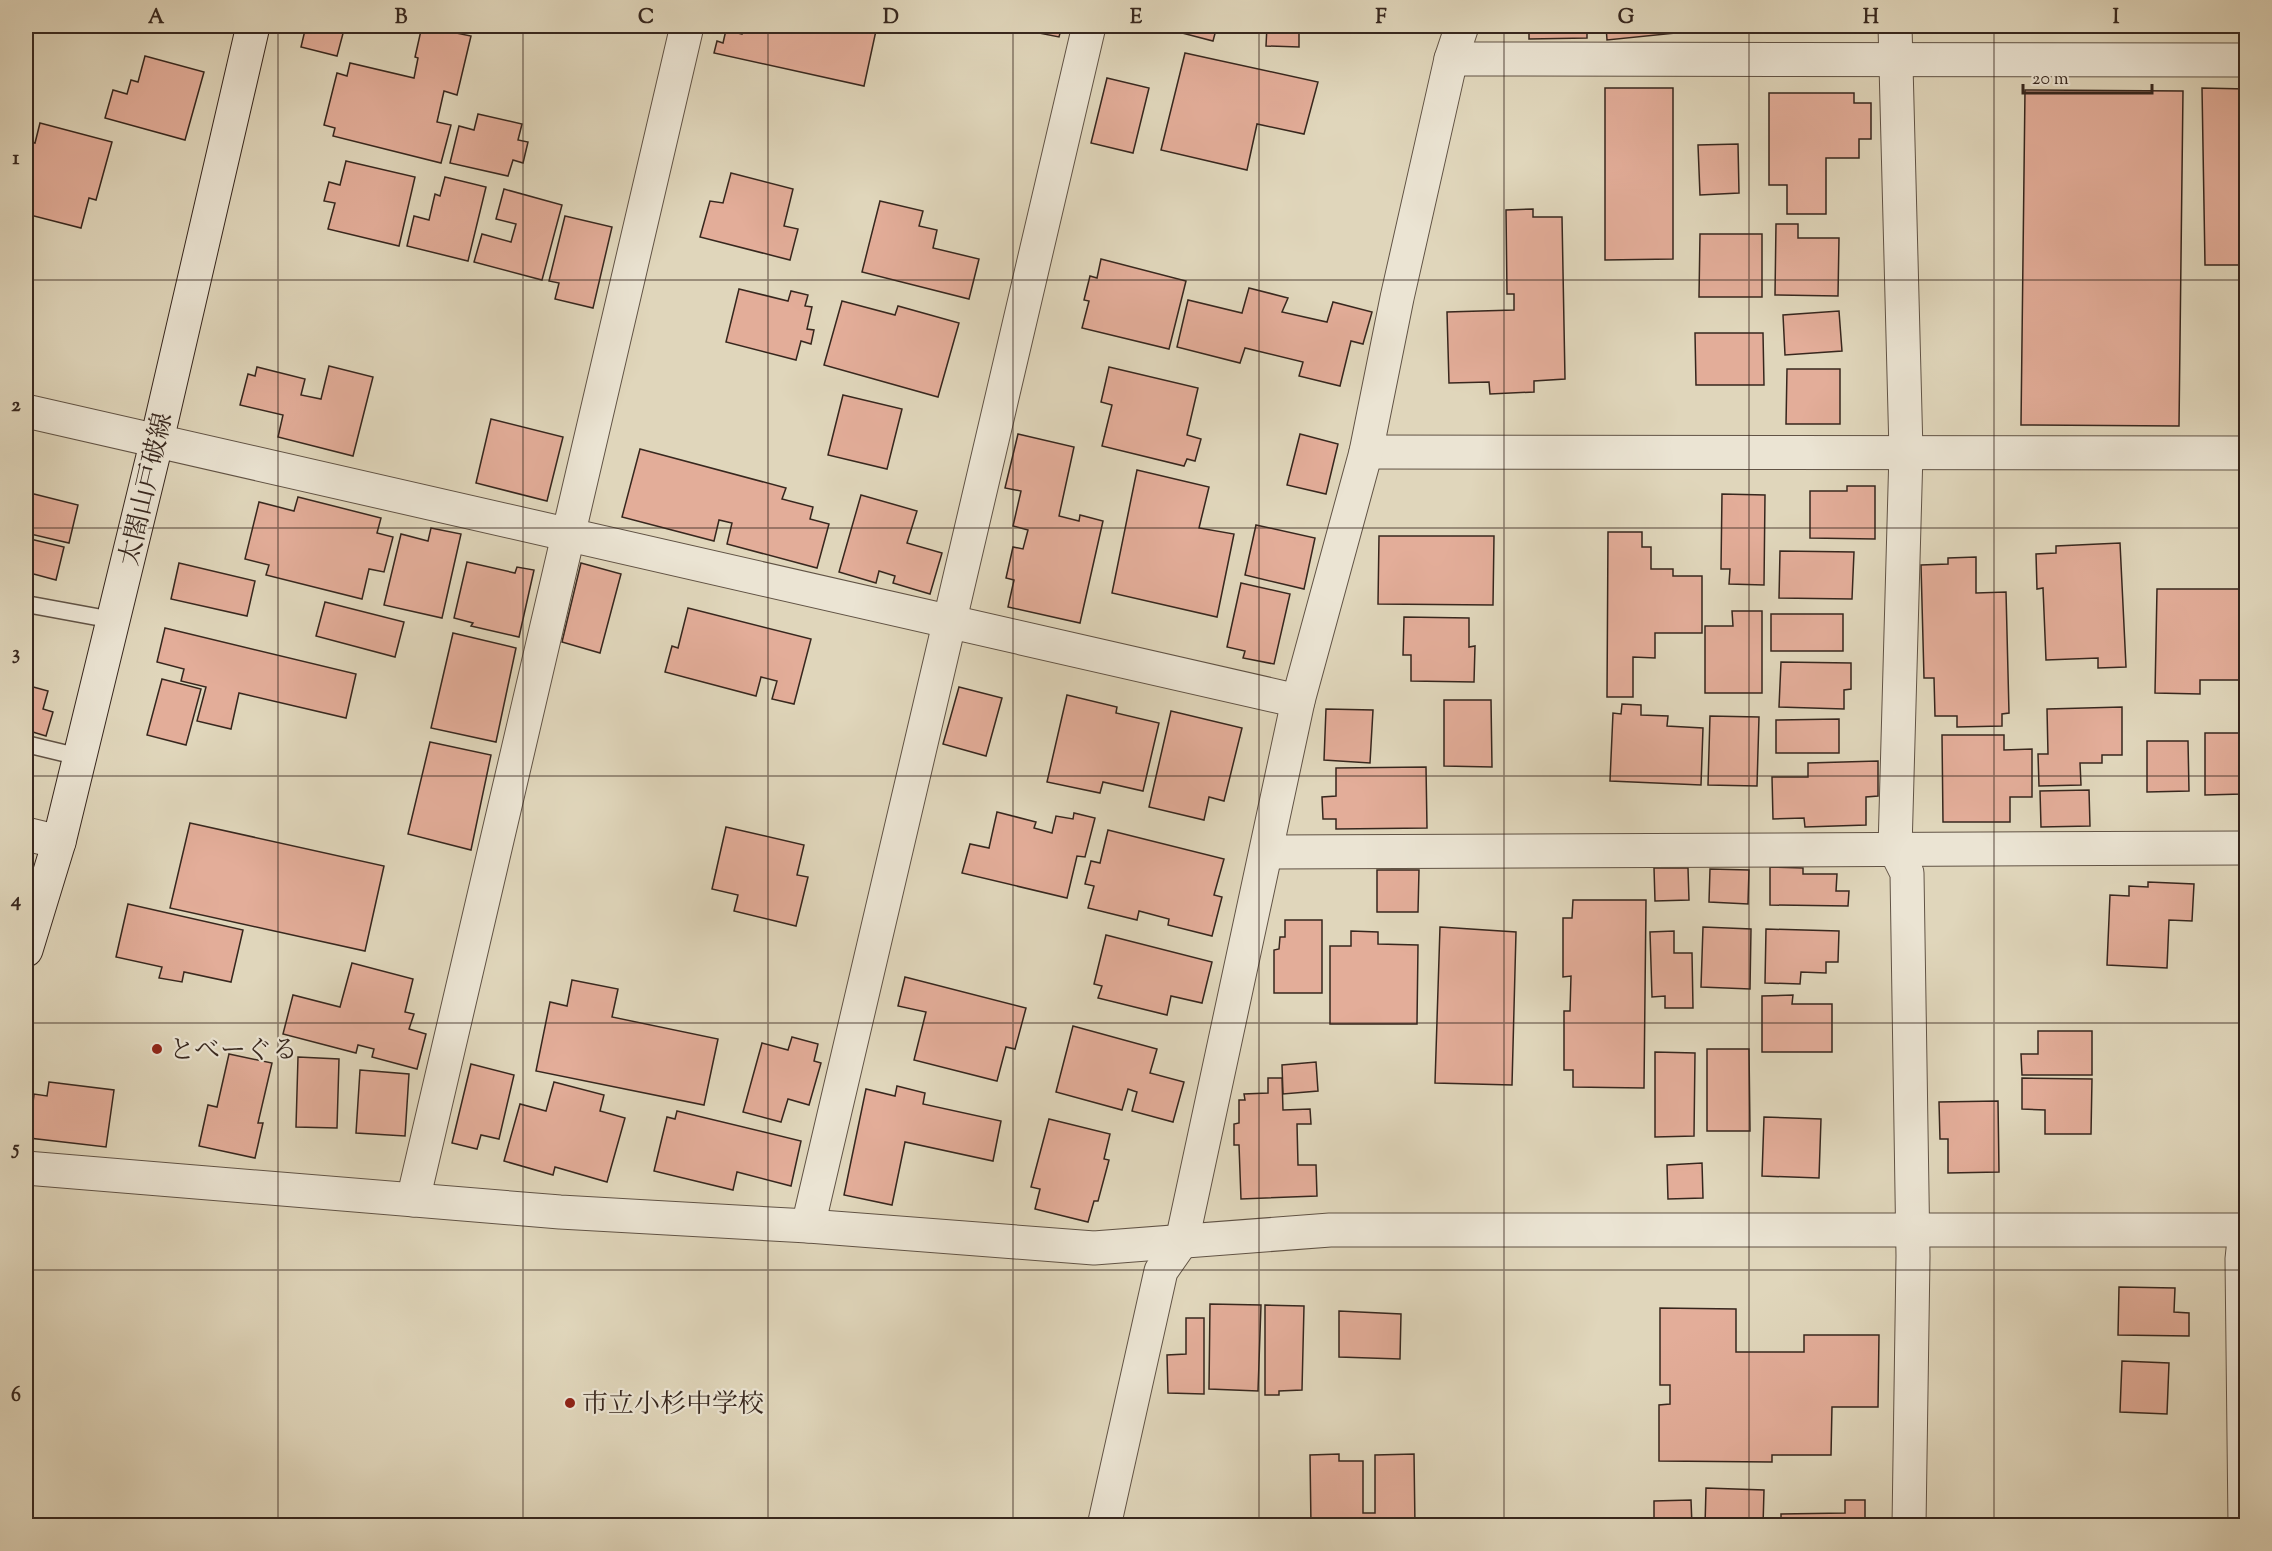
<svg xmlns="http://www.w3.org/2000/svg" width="2272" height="1551" font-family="'Sorts Mill Goudy','Noto Serif JP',serif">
<rect width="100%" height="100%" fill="#e0d6bb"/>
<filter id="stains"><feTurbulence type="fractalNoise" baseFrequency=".00333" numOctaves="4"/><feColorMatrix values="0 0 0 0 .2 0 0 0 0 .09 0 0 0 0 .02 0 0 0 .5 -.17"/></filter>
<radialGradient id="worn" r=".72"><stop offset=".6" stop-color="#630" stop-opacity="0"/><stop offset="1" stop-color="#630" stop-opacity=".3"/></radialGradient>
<g fill="#e3ad99" stroke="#37271e" stroke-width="1.5">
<polygon points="306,26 345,26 337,56 301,47"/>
<polygon points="422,26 471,36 457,95 444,91 437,122 451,125 441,163 333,136 335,128 324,125 337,73 347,76 350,63 414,78 418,58 415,57"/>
<polygon points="744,26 877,26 864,86 714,53 717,41 723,43 726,30 742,34"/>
<polygon points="1003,26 1062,26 1059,37"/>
<polygon points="1184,26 1217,26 1213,41 1182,33"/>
<polygon points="1267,26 1299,26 1299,47 1266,46"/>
<polygon points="1529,26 1587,26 1587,38 1529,39"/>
<polygon points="1606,26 1745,26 1607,40"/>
<polygon points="1185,53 1318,82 1304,134 1257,124 1247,170 1161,150"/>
<polygon points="145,56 204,72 185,140 105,118 113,90 127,94 131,80 138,82"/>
<polygon points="1107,78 1149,88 1133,153 1091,143"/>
<polygon points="1605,88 1673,88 1673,259 1605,260"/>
<polygon points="2202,88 2246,89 2243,265 2205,265"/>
<polygon points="2025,90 2183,91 2179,426 2021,425"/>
<polygon points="1769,93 1854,93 1854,103 1871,103 1871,139 1859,139 1859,158 1826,158 1826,214 1787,214 1787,185 1769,185"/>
<polygon points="478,114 522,124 518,140 528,142 523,163 513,160 508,176 450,163 459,126 474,130"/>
<polygon points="40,123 112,142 96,200 89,198 81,228 30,215 31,208 26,206 26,141 35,143"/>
<polygon points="1738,144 1739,193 1700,195 1698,145"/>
<polygon points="346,161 415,177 399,246 328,229 335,203 324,201 329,182 340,185"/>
<polygon points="731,173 793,189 784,226 798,229 790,260 700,237 710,201 723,203"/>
<polygon points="445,177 486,187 468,261 407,246 414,216 429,220 435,194 440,196"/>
<polygon points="504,189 562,205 542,280 474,262 482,234 511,242 516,224 496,219"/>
<polygon points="880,201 923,211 919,226 937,230 933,248 979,259 969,299 862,272"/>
<polygon points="1533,209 1533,217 1562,217 1565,379 1534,381 1534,392 1490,394 1489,382 1449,383 1447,312 1514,310 1514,294 1507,294 1506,210"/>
<polygon points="565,216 612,227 593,308 555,299 559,283 549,281"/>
<polygon points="1776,224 1798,224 1798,238 1839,238 1838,296 1775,295"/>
<polygon points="1700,234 1762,234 1762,297 1699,297"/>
<polygon points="1101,259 1186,281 1169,349 1082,328 1089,301 1084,300 1090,276 1097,278"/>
<polygon points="1249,288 1288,298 1282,312 1327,322 1333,302 1372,312 1363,344 1351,341 1340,386 1299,376 1303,362 1245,348 1240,363 1177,347 1188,300 1242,313"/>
<polygon points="739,289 788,301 791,291 808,295 805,306 812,307 807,329 814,330 811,344 801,341 796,360 726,342"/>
<polygon points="842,301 895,315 898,306 959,323 938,397 824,365"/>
<polygon points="1839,311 1842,351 1785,355 1783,315"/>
<polygon points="1695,333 1763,333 1764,385 1696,385"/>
<polygon points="329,366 373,377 353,456 278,437 283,415 240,405 248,374 255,376 257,367 305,379 301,395 321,399"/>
<polygon points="1109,367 1198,388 1187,435 1201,439 1195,461 1187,459 1184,466 1102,446 1112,405 1101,402"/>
<polygon points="1787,369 1840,369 1840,424 1786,424"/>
<polygon points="843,395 902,409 887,469 828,455"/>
<polygon points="491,419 563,437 547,501 476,483"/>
<polygon points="1018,434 1074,447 1059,516 1079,521 1080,515 1103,521 1080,623 1008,607 1014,580 1006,578 1013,547 1023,549 1028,530 1013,526 1021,491 1005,488"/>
<polygon points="1300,434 1338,444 1326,494 1287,485"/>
<polygon points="640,449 786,488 782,499 813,507 810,519 829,524 817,568 727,544 732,523 719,520 714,541 622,517"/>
<polygon points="1137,470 1209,487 1199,528 1234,534 1217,617 1112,593"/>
<polygon points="1847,486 1875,486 1875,539 1810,538 1810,491 1847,491"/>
<polygon points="26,492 78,505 69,543 26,533"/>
<polygon points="1722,494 1765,495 1764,585 1729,584 1730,569 1721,569"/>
<polygon points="861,495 917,511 907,543 942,553 930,594 893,583 895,576 879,571 876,583 839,572"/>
<polygon points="298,497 381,518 377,533 393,537 384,572 369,569 362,599 266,575 269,565 245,559 259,502 294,511"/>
<polygon points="1256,525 1315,538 1304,589 1245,575"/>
<polygon points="431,528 461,534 442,618 384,605 401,534 428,541"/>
<polygon points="1608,532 1642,532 1642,547 1651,547 1651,569 1673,569 1673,576 1702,576 1702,633 1655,633 1655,658 1633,657 1633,697 1607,697"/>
<polygon points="1379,536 1494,536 1493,605 1378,604"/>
<polygon points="26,538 64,547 56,580 26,572"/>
<polygon points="2120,543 2126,667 2098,668 2098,658 2046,660 2043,588 2037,589 2036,554 2056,553 2056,546"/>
<polygon points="1780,551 1854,552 1852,599 1779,598"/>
<polygon points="1976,557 1976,593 2006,592 2009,713 2002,714 2002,726 1957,727 1957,716 1935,716 1934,678 1924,678 1921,565 1948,564 1948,558"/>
<polygon points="467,562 515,573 517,567 534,570 519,637 471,626 473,623 454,618"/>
<polygon points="179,563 255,581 247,616 171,599"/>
<polygon points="581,563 621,574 600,653 562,642"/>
<polygon points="1241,583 1290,594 1274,664 1243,658 1245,651 1227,647"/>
<polygon points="2157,589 2241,589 2240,680 2200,680 2200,694 2155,693"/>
<polygon points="325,602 404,622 395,657 316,636"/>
<polygon points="688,608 811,639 794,704 772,699 777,681 761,677 756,696 665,672 672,646 678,648"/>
<polygon points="1732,611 1762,611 1762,693 1705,693 1705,626 1733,626"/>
<rect x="1771" y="614" width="72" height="37"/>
<polygon points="1404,617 1469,618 1469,647 1475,646 1474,682 1411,681 1411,655 1403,655"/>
<polygon points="165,628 356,674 346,718 239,693 231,729 197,721 206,687 181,681 184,669 157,662"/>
<polygon points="453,633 516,648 496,742 431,728"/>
<polygon points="1781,662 1851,663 1851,689 1844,690 1844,709 1779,707"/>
<polygon points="162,679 201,689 186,745 147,735"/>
<polygon points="26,685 48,691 43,709 53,712 46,736 26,730"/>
<polygon points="959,687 1002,698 986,756 943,744"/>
<polygon points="1067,695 1117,707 1116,713 1159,723 1143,791 1103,782 1100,793 1047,782"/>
<polygon points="1444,700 1491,700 1492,767 1444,766"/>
<polygon points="1622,704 1641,705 1641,715 1668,716 1667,726 1703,728 1701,785 1610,781 1613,713 1621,714"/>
<polygon points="2122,707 2122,755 2102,755 2102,763 2080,763 2081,785 2039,786 2038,754 2048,754 2047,709"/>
<polygon points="1326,709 1373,710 1370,763 1324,760"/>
<polygon points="1171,711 1242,728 1224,801 1209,797 1204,820 1149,807"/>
<polygon points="1710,716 1759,717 1757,786 1708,785"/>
<polygon points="1839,719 1839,753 1776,753 1776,720"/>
<polygon points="2205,733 2242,733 2242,794 2205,795"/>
<polygon points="1942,735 2004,735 2004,750 2032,749 2032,797 2010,797 2010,822 1943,822"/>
<polygon points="2147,741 2188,741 2189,791 2147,792"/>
<polygon points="430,742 491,755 471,850 408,834"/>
<polygon points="1878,761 1878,796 1866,797 1866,825 1805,827 1804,818 1773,819 1772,777 1808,777 1808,763"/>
<polygon points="1426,767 1427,828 1336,829 1336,819 1323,819 1322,797 1336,796 1336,768"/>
<polygon points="2089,790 2090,826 2041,827 2040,791"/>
<polygon points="997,812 1036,822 1034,828 1052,833 1056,816 1073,819 1074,813 1095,818 1085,857 1077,856 1067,898 962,873 970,844 989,848"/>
<polygon points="190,823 384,866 365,951 170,908"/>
<polygon points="726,827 804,845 797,875 808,877 796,926 734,911 738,895 712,889"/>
<polygon points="1108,830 1224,859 1214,895 1222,897 1212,936 1168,925 1169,919 1139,911 1137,920 1088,908 1094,886 1085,884 1091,861 1100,863"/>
<polygon points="1770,867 1803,868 1803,874 1837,874 1836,891 1849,891 1848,906 1770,905"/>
<polygon points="1654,868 1688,868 1689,900 1655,901"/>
<polygon points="1710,869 1749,870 1748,904 1709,902"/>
<polygon points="1377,870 1419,870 1418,912 1377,912"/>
<polygon points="2148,882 2194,884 2192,921 2169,920 2167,968 2107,965 2110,895 2129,896 2129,886 2148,887"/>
<polygon points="1573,900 1646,900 1644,1088 1573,1087 1573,1070 1564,1070 1564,1011 1570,1011 1571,976 1563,977 1563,918 1572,918"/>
<polygon points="128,904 243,930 231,982 184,972 182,982 159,978 162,967 116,957"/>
<polygon points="1285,920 1322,920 1322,993 1274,993 1274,950 1279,949 1280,937 1285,937"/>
<polygon points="1440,927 1516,932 1512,1085 1435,1083"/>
<polygon points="1703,927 1751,929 1750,989 1701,987"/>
<polygon points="1766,929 1839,931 1838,962 1826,962 1826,973 1801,972 1800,984 1765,983"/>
<polygon points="1351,931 1378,932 1378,944 1418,945 1417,1024 1330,1024 1330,946 1351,946"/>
<polygon points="1674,931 1674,953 1692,953 1693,1008 1665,1008 1665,996 1652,997 1650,932"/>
<polygon points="1106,935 1212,962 1202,1003 1171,996 1167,1015 1098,998 1102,986 1094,984"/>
<polygon points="352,963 413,979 405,1012 414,1014 409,1029 426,1034 417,1069 372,1057 374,1049 358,1045 356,1053 283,1034 293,995 340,1007"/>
<polygon points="905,977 1026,1008 1015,1049 1006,1047 997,1081 914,1060 926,1012 898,1006"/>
<polygon points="572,980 618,989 612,1017 718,1039 704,1105 536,1071 550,1002 567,1006"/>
<polygon points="1793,995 1792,1004 1832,1004 1832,1052 1762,1052 1762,996"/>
<polygon points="1073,1026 1157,1049 1150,1073 1184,1082 1173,1122 1132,1111 1137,1092 1128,1089 1122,1110 1056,1092"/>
<polygon points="2038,1031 2092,1031 2092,1075 2022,1075 2021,1054 2038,1054"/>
<polygon points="792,1037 818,1044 814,1061 821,1063 809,1105 788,1099 781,1122 743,1112 762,1043 788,1050"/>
<polygon points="1707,1049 1749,1049 1750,1131 1707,1131"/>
<polygon points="1655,1052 1695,1053 1694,1136 1655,1137"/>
<polygon points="229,1054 272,1063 258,1123 263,1123 255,1158 199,1146 208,1105 217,1107"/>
<polygon points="298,1057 339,1059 337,1128 296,1127"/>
<polygon points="1316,1062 1318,1091 1283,1094 1282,1065"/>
<polygon points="471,1064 514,1075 499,1139 481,1135 477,1149 452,1143"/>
<polygon points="360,1070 409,1074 405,1136 356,1133"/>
<polygon points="1268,1078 1282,1078 1283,1110 1310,1109 1311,1124 1297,1124 1298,1165 1316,1165 1317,1196 1241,1199 1239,1145 1234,1145 1234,1124 1239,1123 1239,1100 1245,1100 1244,1094 1268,1093"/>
<polygon points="2022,1078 2092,1079 2091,1134 2045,1134 2045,1110 2022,1109"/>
<polygon points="49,1082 114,1090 106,1147 29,1138 34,1094 47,1096"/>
<polygon points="554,1082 604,1095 600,1111 625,1118 607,1182 555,1167 553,1175 504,1161 520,1104 546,1111"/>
<polygon points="897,1086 925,1093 923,1104 1001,1121 993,1161 905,1142 892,1205 844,1195 866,1089 895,1096"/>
<polygon points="1998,1101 1999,1172 1948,1173 1948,1139 1940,1139 1939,1102"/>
<polygon points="677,1111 801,1141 791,1186 737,1172 733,1190 654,1171 667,1117 675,1119"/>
<polygon points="1764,1117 1821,1119 1819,1178 1762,1176"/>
<polygon points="1049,1119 1110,1134 1104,1159 1109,1160 1098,1201 1094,1201 1088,1222 1035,1209 1040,1189 1031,1187"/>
<polygon points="1702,1163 1703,1198 1668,1199 1667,1165"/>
<polygon points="2119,1287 2175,1288 2174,1312 2189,1313 2189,1336 2118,1335"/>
<polygon points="1210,1304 1261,1305 1258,1391 1209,1389"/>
<polygon points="1265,1305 1304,1306 1302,1390 1279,1391 1279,1395 1265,1395"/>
<polygon points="1660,1308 1736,1309 1736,1352 1804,1352 1804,1335 1879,1335 1878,1407 1832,1407 1831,1455 1772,1455 1772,1462 1659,1461 1659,1405 1670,1404 1670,1385 1660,1385"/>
<polygon points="1339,1311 1401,1314 1400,1359 1339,1357"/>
<polygon points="1186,1318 1204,1318 1204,1394 1168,1393 1167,1355 1186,1354"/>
<polygon points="2122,1361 2169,1363 2167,1414 2120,1412"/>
<polygon points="1339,1454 1339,1461 1363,1461 1363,1513 1375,1513 1375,1455 1414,1454 1415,1526 1311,1526 1310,1455"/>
<polygon points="1706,1488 1764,1490 1763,1526 1705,1526"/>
<polygon points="1691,1500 1692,1526 1630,1526 1630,1523 1654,1523 1654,1501"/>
<polygon points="1845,1500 1865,1500 1865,1526 1781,1526 1781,1514 1845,1513"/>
<polygon points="2123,1522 2176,1523 2176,1526 2123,1526"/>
</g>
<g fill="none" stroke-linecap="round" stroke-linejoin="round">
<defs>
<g id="service">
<polyline points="26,604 113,620"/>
<polyline points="26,744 80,757"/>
</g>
<g id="minor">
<polyline points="1895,26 1906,452 1895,849 1907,873 1913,1256 1909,1526"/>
<polyline points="1451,59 2246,60"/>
<polyline points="26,411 1298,701"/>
<polyline points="1366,452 2246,453"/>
<polyline points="26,834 59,842"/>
<polyline points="1267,852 2246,848"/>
<polyline points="26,1168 560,1212 808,1226 1094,1248 1330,1230 2246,1230"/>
<polyline points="413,1200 687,26"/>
<polyline points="808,1226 1089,26"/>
<polyline points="2245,1230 2242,1259 2245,1526"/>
<polyline points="1104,1526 1161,1271 1182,1241 1298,701 1366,452 1397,298 1451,59 1462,26"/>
</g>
<polyline id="secondary" points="26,950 59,842 157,440 253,26"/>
</defs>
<use href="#service" stroke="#615345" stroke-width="19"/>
<use href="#minor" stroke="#615345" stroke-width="35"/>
<use href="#secondary" stroke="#37271e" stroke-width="35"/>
<use href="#service" stroke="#ebe4d3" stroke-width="16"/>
<use href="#minor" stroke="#ebe4d3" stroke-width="33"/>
<use href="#secondary" stroke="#ebe4d3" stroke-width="33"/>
</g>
<path fill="none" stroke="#37271e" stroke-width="1.5" stroke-opacity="0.55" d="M278,26V1526M523,26V1526M768,26V1526M1013,26V1526M1259,26V1526M1504,26V1526M1749,26V1526M1994,26V1526M26,280H2246M26,528H2246M26,776H2246M26,1023H2246M26,1270H2246"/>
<g fill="#8f2418" stroke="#ebe4d3" stroke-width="2">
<circle cx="157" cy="1049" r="6"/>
<circle cx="570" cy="1403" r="6"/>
</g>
<g text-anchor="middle" stroke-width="4.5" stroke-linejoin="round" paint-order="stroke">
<g font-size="26" fill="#37271e" stroke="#ebe4d3">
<text transform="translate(145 489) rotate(-77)" y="9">太閤山戸破線</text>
</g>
<g font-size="26" fill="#37271e" stroke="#ebe4d3" text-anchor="start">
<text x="169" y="1058">とべーぐる</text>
<text x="582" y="1412">市立小杉中学校</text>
</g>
</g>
<rect width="2272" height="1551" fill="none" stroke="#e0d6bb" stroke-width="66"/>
<path d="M2023 84v9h129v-9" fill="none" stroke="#37271e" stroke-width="3"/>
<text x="2032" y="84" font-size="18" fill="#37271e" stroke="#ebe4d3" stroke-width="4.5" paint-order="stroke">20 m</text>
<rect x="33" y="33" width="2206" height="1485" fill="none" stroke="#37271e" stroke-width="2"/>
<g font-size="20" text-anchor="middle" font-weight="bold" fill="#37271e">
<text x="156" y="23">A</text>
<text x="401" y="23">B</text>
<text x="646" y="23">C</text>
<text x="891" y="23">D</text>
<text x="1136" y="23">E</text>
<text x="1381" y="23">F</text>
<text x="1626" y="23">G</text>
<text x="1871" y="23">H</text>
<text x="2116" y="23">I</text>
<text x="16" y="164">1</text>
<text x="16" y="411">2</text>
<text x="16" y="659">3</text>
<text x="16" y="906">4</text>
<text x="16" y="1154">5</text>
<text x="16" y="1401">6</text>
</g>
<rect width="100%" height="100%" filter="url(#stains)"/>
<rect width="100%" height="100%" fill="url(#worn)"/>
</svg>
